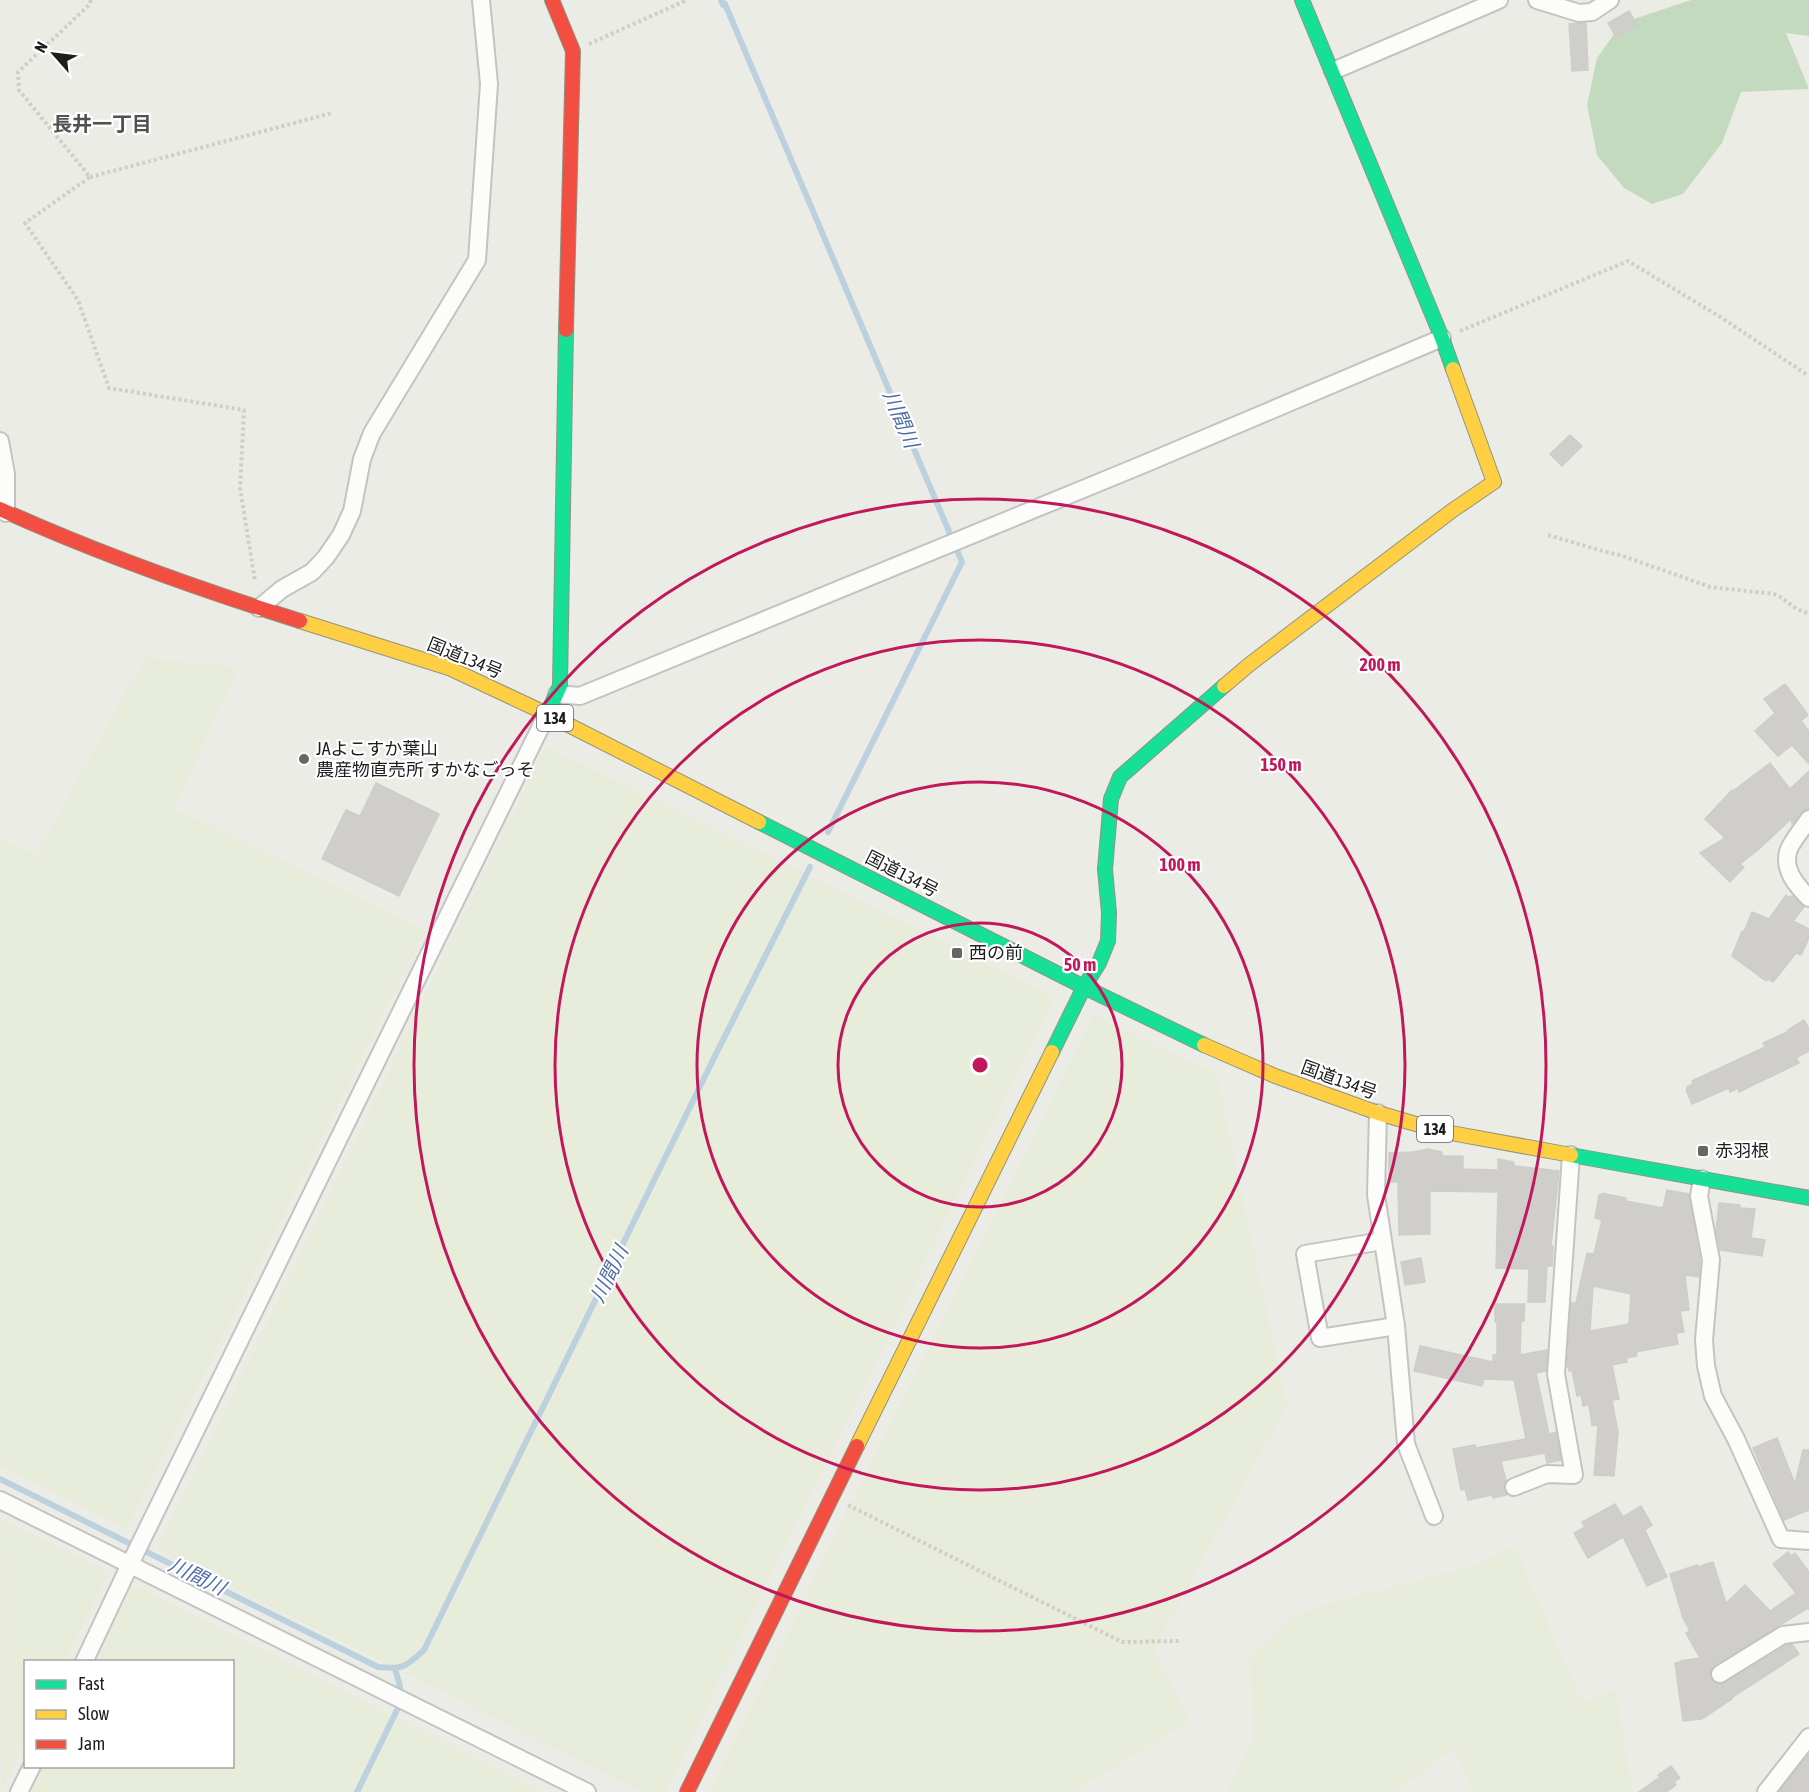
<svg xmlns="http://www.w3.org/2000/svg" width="1809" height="1792" font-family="'Asap Condensed','Noto Sans JP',sans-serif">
<rect width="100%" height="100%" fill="#ecece7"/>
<g fill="#e8ecdb">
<polygon points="145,657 239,668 174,808 426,930 127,1529 0,1466 0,838 36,854"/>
<polygon points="546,746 1055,997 665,1792 641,1792 157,1549"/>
<polygon points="1093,1015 1217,1075 1287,1406 1153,1650 1190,1721 1074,1792 709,1792"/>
<polygon points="0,1518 109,1573 65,1661 26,1662 25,1742 1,1792"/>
<polygon points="1514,1545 1582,1702 1616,1689 1633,1792 1472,1792 1455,1748 1395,1792 1225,1792 1254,1734 1249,1657 1294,1617 1317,1606 1473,1566"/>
<polygon points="133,1584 543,1792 30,1792 43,1767 232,1766 232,1662 95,1661"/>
</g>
<polygon fill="#c3dabe" points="1691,0 1809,0 1809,36 1786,33 1809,89 1741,92 1722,143 1683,194 1652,204 1624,188 1597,155 1587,105 1597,58 1622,23"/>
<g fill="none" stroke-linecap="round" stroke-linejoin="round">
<g stroke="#bcd1dd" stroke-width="6">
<polyline points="721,0 723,5 725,4 962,562 828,832"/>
<path d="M0,1479L378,1667C403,1670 407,1666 424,1650L714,1058L810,867"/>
<polyline points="357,1792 399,1706 400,1686 395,1669"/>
</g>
</g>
<g fill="#cfceca" stroke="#cfcdc8" stroke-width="1.5" fill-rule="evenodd">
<polygon points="1629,11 1637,25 1616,37 1608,23"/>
<polygon points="1586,23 1588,70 1572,71 1569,24"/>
<polygon points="1570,435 1582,446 1562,466 1550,454"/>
<polygon points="1785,684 1808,715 1801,721 1809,731 1809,764 1792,745 1778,756 1755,731 1775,713 1764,699"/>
<polygon points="1770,763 1790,789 1809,771 1809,809 1801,813 1792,824 1791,819 1758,850 1740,864 1744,867 1730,882 1700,853 1725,838 1705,819 1732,790 1733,791"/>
<polygon points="376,783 439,814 399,896 322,859 346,810 360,816"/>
<polygon points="1786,895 1790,898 1792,896 1804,907 1793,921 1809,929 1809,938 1801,955 1796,953 1773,982 1768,979 1766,981 1732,956 1742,931 1744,932 1752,912 1769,919"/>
<polygon points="1804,1020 1809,1029 1809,1051 1796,1058 1799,1063 1739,1092 1738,1088 1730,1092 1729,1088 1692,1104 1686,1090 1687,1089 1687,1087 1693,1084 1692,1081 1765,1047 1763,1043 1789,1031 1788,1030"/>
<polygon points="1428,1149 1442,1152 1442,1156 1463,1156 1463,1169 1498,1170 1498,1159 1514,1162 1514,1166 1559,1171 1551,1246 1553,1246 1552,1266 1547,1266 1545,1302 1528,1302 1529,1269 1496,1268 1498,1192 1430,1191 1430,1234 1399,1235 1398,1182 1389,1182 1389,1153 1413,1152"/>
<path d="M1667,1190L1689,1194L1700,1261L1699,1277L1685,1275L1689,1310L1680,1311L1684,1332L1676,1333L1678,1344L1636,1352L1637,1356L1626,1358L1627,1362L1612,1365L1619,1399L1612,1400L1618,1432L1614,1476L1594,1475L1598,1425L1592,1426L1589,1405L1583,1406L1581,1395L1577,1396L1572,1370L1569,1371V1367H1567L1571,1303H1576L1587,1253L1594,1254L1602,1220L1595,1218L1599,1195H1601L1602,1193L1626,1198V1201L1663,1208ZM1593,1286L1631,1294L1629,1324L1590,1331Z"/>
<polygon points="1719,1203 1740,1205 1740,1208 1755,1209 1751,1238 1765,1240 1762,1256 1720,1250 1716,1231"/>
<polygon points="1421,1258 1425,1282 1405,1285 1401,1262"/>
<polygon points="1495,1304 1525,1304 1524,1321 1521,1321 1520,1355 1547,1350 1546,1371 1536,1373 1549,1434 1556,1432 1561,1460 1547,1463 1545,1453 1501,1461 1506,1481 1504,1490 1507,1495 1493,1498 1492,1495 1468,1500 1465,1489 1461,1490 1453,1449 1475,1445 1475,1448 1526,1439 1514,1380 1484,1379 1482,1386 1414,1371 1420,1346 1493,1362 1493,1355 1497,1355 1497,1322 1495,1322"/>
<polygon points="1777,1438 1795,1484 1803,1450 1809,1450 1809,1510 1784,1520 1753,1448"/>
<polygon points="1615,1504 1623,1517 1641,1506 1652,1525 1645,1530 1667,1577 1647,1586 1623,1537 1588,1558 1574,1533 1585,1527 1582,1522"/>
<polygon points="1788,1552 1791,1556 1795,1553 1809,1572 1809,1610 1808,1608 1714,1665 1711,1670 1710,1675 1711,1680 1716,1683 1725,1683 1787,1645 1792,1644 1799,1654 1731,1698 1732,1699 1702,1719 1683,1721 1675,1663 1681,1662 1681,1661 1700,1658 1686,1633 1690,1631 1683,1618 1670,1574 1697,1565 1698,1567 1713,1562 1726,1603 1745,1585 1770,1611 1796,1593 1773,1564"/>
<polygon points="1809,1754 1809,1792 1779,1792"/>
<polygon points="1671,1766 1680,1778 1674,1782 1676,1785 1666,1792 1639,1792 1660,1777 1658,1775"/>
</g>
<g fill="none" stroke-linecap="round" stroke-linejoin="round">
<defs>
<g id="street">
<polyline points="1537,0 1579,13 1592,12 1610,0"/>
<polyline points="1333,71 1499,0"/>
<polyline points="0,441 6,474 6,513"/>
<polyline points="259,608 282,589 312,572 326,557 341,535 352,511 362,459 372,433 477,260 489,84 481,0"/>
<polyline points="557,694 580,696 1144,464 1442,338"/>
<path d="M1809,819C1804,827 1790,843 1788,852C1783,870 1797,886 1809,898"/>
<polyline points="1378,1113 1376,1195 1396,1326 1406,1444 1434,1516"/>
<polyline points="1702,1179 1699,1196 1711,1260 1704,1340 1706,1366 1713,1396 1736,1439 1781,1539 1809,1541"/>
<polyline points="1382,1241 1305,1254 1320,1338 1396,1326"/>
<polyline points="1514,1487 1547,1474 1574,1475 1556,1374 1571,1155"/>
<polyline points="0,1500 587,1792"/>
<polyline points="84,1662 134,1556 547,714"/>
<polyline points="1720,1674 1783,1635 1809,1632"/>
<polyline points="19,1792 32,1766"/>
<polyline points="1766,1792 1809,1737"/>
</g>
<g id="fast">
<polyline points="1302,0 1442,338 1453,369"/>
<polyline points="547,714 560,686 566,330"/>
<polyline points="759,822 1084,987 1204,1045"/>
<polyline points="1052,1052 1084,987 1099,963 1108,941 1109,913 1105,869 1111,799 1120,777 1224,686"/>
<polyline points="1571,1155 1809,1198"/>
</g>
<g id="slow">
<polyline points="300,621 449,668 547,714 759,822"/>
<polyline points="1224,686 1250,664 1453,510 1494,482 1453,369"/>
<polyline points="1204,1045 1275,1076 1378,1113 1440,1131 1571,1155"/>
<polyline points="857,1446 1052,1052"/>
</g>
<g id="jam">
<polyline points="552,0 573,51 566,330"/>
<path d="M0,509C97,553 198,589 300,621"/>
<polyline points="687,1792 857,1446"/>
</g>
</defs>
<use href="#street" stroke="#c3c3c1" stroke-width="20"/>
<use href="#fast" stroke="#909580" stroke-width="16"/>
<use href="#slow" stroke="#909580" stroke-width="16"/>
<use href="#jam" stroke="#909580" stroke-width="16"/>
<g stroke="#d5cbc7" stroke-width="4" stroke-dasharray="3 3" stroke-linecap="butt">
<polyline points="91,0 89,5 18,72 19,90 90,177 25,223 78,300 109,388 244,410 240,488 255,581"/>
<polyline points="589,44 687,0"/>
<polyline points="90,177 332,113"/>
<polyline points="1460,331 1628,261 1722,318 1809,376"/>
<path d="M1548,535L1599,550L1623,556L1710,587L1774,594C1787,599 1794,611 1809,613"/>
<polyline points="848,1505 1122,1642 1179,1641"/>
</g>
<use href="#street" stroke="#fcfcfb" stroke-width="16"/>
<use href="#fast" stroke="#16e098" stroke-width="14"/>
<use href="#slow" stroke="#ffcf43" stroke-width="14"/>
<use href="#jam" stroke="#f24e42" stroke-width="14"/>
</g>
<g fill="none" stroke="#c2185b" stroke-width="3">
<circle cx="980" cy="1065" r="142"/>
<circle cx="980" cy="1065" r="283"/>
<circle cx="980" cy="1065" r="425"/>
<circle cx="980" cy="1065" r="566"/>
</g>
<g fill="#666664" stroke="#fff" stroke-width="2">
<circle cx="304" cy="759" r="6"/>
<rect x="951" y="947" width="12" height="12" rx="3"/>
<rect x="1697" y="1145" width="12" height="12" rx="3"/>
</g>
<g text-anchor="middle" stroke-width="4.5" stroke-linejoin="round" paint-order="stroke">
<g fill="#fff" stroke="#626262" stroke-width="1.5">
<rect x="537" y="705" width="36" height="26" rx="4.5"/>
<rect x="1417" y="1116" width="36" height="26" rx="4.5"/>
</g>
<g font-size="16" font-weight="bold" fill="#1e1e1e">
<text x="555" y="724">134</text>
<text x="1435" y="1135">134</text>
</g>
<g font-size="18" fill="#1e1e1e" stroke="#fff">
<text transform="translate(465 658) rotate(22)" y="6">国道134号</text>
<text transform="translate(902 874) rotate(27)" y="6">国道134号</text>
<text transform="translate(1339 1080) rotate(20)" y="6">国道134号</text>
</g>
<g font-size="18" fill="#1e1e1e" stroke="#fff" text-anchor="start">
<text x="316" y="755">JAよこすか葉山<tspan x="316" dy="21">農産物直売所 すかなごっそ</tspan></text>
<text x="969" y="959">西の前</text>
<text x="1715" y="1157">赤羽根</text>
</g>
<g font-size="20" font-weight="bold" fill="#515151" stroke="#fff">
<text x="102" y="131">長井一丁目</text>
</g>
<g font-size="20" font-style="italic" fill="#516ea7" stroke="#fff">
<text transform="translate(901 419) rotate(67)" y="7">川間川</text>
<text transform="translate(609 1274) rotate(-64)" y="7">川間川</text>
<text transform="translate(197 1576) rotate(26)" y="7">川間川</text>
</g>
</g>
<circle cx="980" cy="1065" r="9" fill="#c2185b" stroke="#fff" stroke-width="3"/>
<g font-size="18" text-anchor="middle" font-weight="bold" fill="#c2185b" stroke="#fff" stroke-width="4.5" stroke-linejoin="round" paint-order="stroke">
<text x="1380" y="671">200 m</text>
<text x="1281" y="771">150 m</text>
<text x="1180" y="871">100 m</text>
<text x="1080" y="971">50 m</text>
</g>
<rect x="24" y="1660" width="210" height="108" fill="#ffffff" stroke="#a5a5a5" stroke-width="1.5"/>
<rect x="36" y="1680" width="30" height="9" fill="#16e098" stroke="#a5a5a5" stroke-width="1.5"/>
<text x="78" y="1690" font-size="18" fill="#1e1e1e">Fast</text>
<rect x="36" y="1710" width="30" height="9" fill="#ffcf43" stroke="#a5a5a5" stroke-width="1.5"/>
<text x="78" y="1720" font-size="18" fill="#1e1e1e">Slow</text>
<rect x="36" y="1740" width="30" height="9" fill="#f24e42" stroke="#a5a5a5" stroke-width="1.5"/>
<text x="78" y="1750" font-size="18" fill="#1e1e1e">Jam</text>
<g transform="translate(54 54) rotate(298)" stroke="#ffffff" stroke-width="4.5" paint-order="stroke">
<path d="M0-4.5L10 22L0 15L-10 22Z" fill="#1e1e1e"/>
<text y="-9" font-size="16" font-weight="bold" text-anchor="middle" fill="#1e1e1e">N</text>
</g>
</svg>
